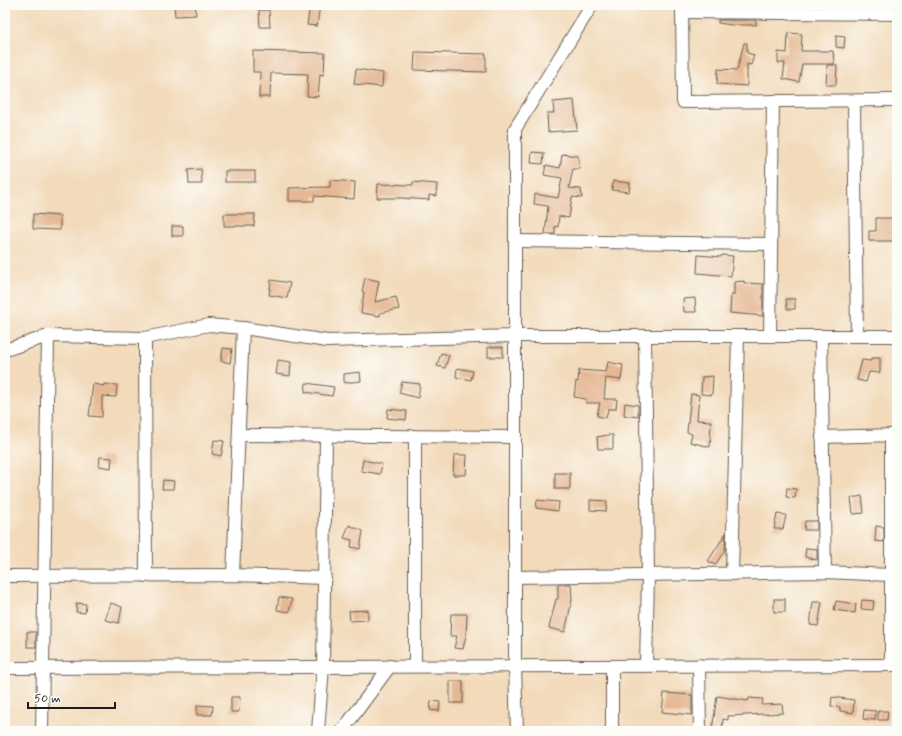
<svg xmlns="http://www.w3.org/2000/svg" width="902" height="736" font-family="Mynerve,sans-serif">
<rect width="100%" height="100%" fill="#fdfcf7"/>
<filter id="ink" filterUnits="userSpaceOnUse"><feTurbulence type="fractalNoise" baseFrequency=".025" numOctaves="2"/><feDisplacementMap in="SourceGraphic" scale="8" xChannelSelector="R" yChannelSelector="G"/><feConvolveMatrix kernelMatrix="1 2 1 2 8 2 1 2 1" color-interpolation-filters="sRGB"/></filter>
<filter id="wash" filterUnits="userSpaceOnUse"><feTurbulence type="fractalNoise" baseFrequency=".012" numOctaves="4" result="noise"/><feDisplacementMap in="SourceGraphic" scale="16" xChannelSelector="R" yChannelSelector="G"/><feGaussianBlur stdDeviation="0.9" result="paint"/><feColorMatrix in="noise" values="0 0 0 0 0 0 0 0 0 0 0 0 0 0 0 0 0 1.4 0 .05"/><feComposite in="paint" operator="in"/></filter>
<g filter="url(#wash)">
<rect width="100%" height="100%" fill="#f2daba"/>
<g id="blocks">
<g fill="#e5b793">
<polygon points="174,5 195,5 196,15 175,16"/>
<polygon points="310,5 320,5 317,26 307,25"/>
<polygon points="259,10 269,10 270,27 260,27"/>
<polygon points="718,20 756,20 756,25 732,25 718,23"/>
<polygon points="788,33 802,34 801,51 833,51 834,64 802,64 799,82 783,79 785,63 778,63 778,52 787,53"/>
<polygon points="836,36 845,37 844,48 836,47"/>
<polygon points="744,43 747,43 747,53 754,55 751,65 747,64 747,86 717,84 718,69 737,70"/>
<polygon points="253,51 325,53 324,75 320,74 318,97 307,96 308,74 271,73 270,97 259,97 260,72 253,72"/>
<polygon points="415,52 486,54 486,72 414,70"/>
<polygon points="827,65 837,65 836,85 826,85"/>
<polygon points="356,69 383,73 382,87 354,84"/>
<polygon points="574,100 577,130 548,132 547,113 554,113 553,102"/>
<polygon points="532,152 544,153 543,164 531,163"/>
<polygon points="562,154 578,156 580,169 573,169 569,188 581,189 582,198 572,197 569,218 559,216 558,227 555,226 555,234 545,234 548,206 534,204 535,194 558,198 562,178 544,175 546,165 560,168"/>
<polygon points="201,169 202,184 189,184 188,170"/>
<rect x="225" y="171" width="30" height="11"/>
<polygon points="330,180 355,182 354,199 314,196 314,201 289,201 289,188 330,187"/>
<polygon points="613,181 630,183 629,192 612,190"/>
<polygon points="413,182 437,184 436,196 429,195 429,200 402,198 377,198 378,184 413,185"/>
<polygon points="33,214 60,216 60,230 33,229"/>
<polygon points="224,214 255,214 254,226 224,226"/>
<polygon points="876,218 897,218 897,241 869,241 869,231 876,231"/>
<rect x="172" y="226" width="11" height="10"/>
<polygon points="698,255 721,257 722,255 733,256 731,276 697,273"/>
<polygon points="365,278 379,281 375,302 396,297 399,309 380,313 380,316 361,313 364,292 362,291"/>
<polygon points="271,280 290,283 287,298 269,295"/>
<polygon points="744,281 744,283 763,284 763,316 730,313 731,295 734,295 734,282"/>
<polygon points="695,298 696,312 684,312 683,299"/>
<polygon points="786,299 795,299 795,309 787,309"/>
<rect x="488" y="347" width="15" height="10"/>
<polygon points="223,348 232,349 230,363 221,361"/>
<polygon points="441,353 449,355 445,368 437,366"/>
<polygon points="871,358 880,358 880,373 869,372 866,382 857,380 862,360 871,361"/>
<polygon points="278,360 291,362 290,376 276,374"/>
<polygon points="608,362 623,365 621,380 606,378 604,399 617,399 616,409 608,409 606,418 597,416 600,403 586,403 586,399 574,397 576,381 578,382 579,370 606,372"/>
<polygon points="457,368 473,371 471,380 456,377"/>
<polygon points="360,372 361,381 344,383 344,374"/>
<polygon points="713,376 712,395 701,394 702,377"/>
<polygon points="402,382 420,384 418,398 399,393"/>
<polygon points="306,383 334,387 332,396 305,392"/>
<polygon points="93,384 104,386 104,384 117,385 116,397 102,396 102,417 89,416"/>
<polygon points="691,394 699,395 697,420 711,421 710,447 690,442 692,434 687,432"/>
<polygon points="625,403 638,405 638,417 624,415"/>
<polygon points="388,409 407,411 406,420 387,418"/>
<polygon points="608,435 613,435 613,449 598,449 597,437"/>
<polygon points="214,440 224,441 221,456 212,454"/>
<polygon points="454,455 467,455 466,475 453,475"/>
<polygon points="100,457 112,458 111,468 99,466"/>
<polygon points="363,460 382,464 380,474 361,471"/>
<rect x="555" y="473" width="15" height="16"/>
<polygon points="163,480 174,481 173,489 162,489"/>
<polygon points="787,488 796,489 795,498 786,497"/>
<polygon points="862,496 864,513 853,514 851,498"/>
<polygon points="537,500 559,502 558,511 536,508"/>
<polygon points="590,500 607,501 606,511 590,510"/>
<polygon points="777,514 786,515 783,529 774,529"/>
<polygon points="805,521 817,521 817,530 804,530"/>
<polygon points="349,525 363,531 360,549 351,547 352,540 344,538"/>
<polygon points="876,526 884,527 884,542 875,541"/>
<polygon points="726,533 725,550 715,565 708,561"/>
<polygon points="806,548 817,549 817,560 805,557"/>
<polygon points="558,584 571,584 572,600 565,632 549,628 556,599 558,599"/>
<polygon points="279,597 292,599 289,612 277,610"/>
<rect x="774" y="599" width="11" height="13"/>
<polygon points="862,600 874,601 873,610 861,609"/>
<polygon points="836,601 856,604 855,613 834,610"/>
<polygon points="813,602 822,602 818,626 810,625"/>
<polygon points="77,603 86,604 85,613 76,612"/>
<polygon points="111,603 122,607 119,623 105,620"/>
<polygon points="368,610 368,620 350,621 349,611"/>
<polygon points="451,614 467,614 466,635 463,649 454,648 457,636 450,636"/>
<rect x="27" y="632" width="9" height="15"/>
<rect x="450" y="681" width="13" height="22"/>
<polygon points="664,693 692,695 692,715 662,712"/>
<polygon points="717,696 748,701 749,698 763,699 762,705 782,704 783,713 728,716 728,720 723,719 722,731 712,731"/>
<polygon points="231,697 240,697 239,712 231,712"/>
<polygon points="832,697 854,700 853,713 840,711 840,707 831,706"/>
<polygon points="431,701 440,702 439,711 430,710"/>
<polygon points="197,705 213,706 212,715 197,715"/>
<polygon points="864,710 876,711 875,720 863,719"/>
<polygon points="878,711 888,711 887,720 878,720"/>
</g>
</g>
</g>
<g filter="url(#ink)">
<use href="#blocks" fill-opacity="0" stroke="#675e53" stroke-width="1"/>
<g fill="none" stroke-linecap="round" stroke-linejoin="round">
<defs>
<g id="minor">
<polyline points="682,5 683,102 897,100"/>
<polyline points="682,12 897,14"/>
<polyline points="854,101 857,336"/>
<polyline points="515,241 771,244"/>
<polyline points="645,336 648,576 646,666"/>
<polyline points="770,336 773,101"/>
<polyline points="821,336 825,572"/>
<polyline points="145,338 146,576"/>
<polyline points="5,350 48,336 145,338 209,325 243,328 327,341 515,336 897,336"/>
<polyline points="239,435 515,437"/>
<polyline points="415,436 415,666"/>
<polyline points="822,437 897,435"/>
<polyline points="732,574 738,336"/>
<polyline points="233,575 243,328"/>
<polyline points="5,576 233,575 325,578"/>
<polyline points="515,577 825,572 890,575"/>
<polyline points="699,665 700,731"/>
<polyline points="891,665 891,435"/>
<polyline points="612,666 612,731"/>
<polyline points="5,668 897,665"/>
<polyline points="42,731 48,336"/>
<polyline points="318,731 323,667 326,436"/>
<polyline points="342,731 390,666"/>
<polyline points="517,731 515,666 515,129 592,5"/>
</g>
</defs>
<use href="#minor" stroke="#675e53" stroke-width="14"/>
<use href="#minor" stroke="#fff" stroke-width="12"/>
</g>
</g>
<rect width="902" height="736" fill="none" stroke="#fdfcf7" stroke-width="20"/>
<path d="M28 702v6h87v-6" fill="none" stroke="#1c1c1c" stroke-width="2"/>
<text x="34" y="702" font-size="12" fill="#1c1c1c" stroke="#fdfcf7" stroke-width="3" paint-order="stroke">50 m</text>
</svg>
